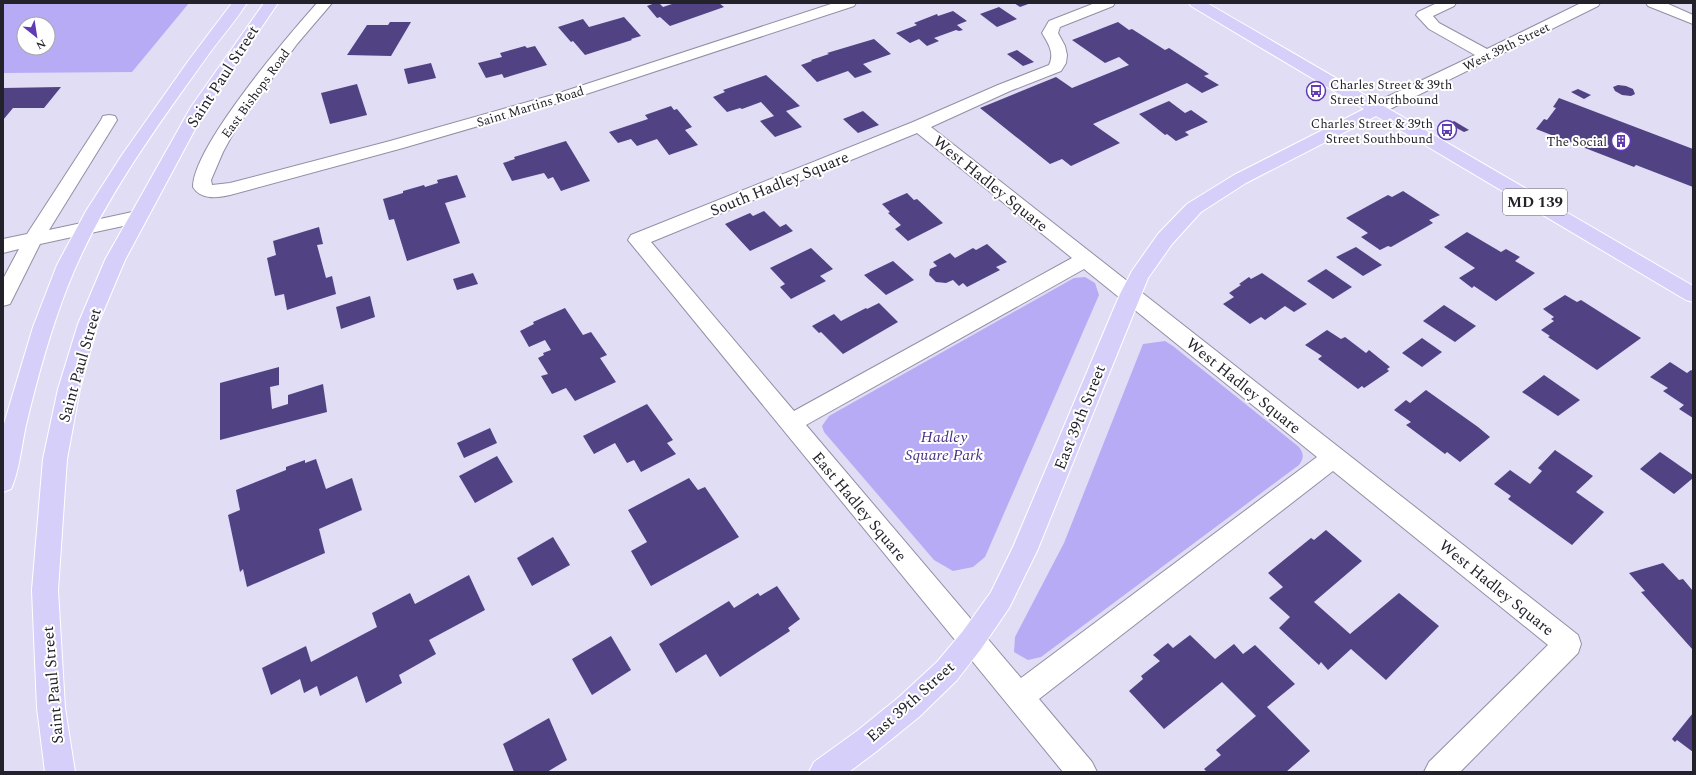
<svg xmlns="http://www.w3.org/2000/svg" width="1696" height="775" font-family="Spectral,serif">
<rect width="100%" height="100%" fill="#e0ddf5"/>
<g fill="#b8abf5" fill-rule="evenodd">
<path d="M3,3H189L132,72L3,73ZM24,24H48V48H24Z"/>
<polygon points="1085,277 1095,283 1099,295 985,557 973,567 953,571 934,560 824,432 822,426 829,416 1074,278"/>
<path d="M1165,341L1173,346L1299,447C1304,454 1304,458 1299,465L1041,657L1028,660L1014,652L1015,637L1064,543L1143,344Z"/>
</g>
<g fill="#514284">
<polygon points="655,3 659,3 663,7 675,3 719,3 724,7 670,26 660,17 657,18 647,6"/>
<polygon points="1014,3 1031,3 1020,7"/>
<polygon points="999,7 1017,19 997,27 980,14"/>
<polygon points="953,11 967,21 957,25 963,30 959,31 956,30 934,38 939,41 927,46 919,39 910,43 896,33 917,25 914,23 937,14 938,16"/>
<polygon points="624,17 641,36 631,39 632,40 585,55 573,41 571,42 558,27 583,19 589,27"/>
<polygon points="390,22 411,22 391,56 347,55 367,25 388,25"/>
<polygon points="1118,22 1129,30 1132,29 1165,50 1169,48 1209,74 1204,76 1219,85 1202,93 1187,83 1093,124 1120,143 1071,166 1062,159 1050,164 980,108 1056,77 1072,88 1129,65 1119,57 1105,63 1072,40"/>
<polygon points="874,39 891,54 863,64 872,72 855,78 848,71 817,82 801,65 812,61 811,60 829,54 827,53"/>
<polygon points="525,46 527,48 535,46 547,65 504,78 502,74 486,78 478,63 502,57 500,53"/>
<polygon points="1017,50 1034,62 1023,66 1007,54"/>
<polygon points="431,63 436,78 408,84 404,69"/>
<polygon points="766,75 800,106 786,111 802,127 775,137 760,121 774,116 761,102 742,109 740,108 727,112 713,97 725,92 723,90"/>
<polygon points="357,84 367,115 330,124 321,93"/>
<polygon points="1618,85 1626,86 1633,89 1635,94 1631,96 1622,95 1615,91 1613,87"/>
<polygon points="61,87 44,108 13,108 3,120 3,88"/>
<polygon points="1578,89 1591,95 1584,99 1571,92"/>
<polygon points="1559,98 1693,149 1693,187 1636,165 1634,167 1536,129 1544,119 1547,120 1556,108 1553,107"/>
<polygon points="1169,101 1185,113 1191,110 1208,122 1185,132 1189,135 1176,141 1167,134 1165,135 1139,114"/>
<polygon points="671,106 674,110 677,109 692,127 685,130 698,145 669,155 657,139 637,146 631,139 618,143 609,132 648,119 645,115"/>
<polygon points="863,111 879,125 858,133 843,119"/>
<polygon points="1454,121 1469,130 1464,132 1449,124"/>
<polygon points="566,141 590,181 561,191 553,177 548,179 544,173 512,181 503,163 515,159 514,157"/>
<polygon points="457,175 466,197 445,203 460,243 407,261 394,219 389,220 383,199 403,193 403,191 424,185 425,187 438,183 437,180"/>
<polygon points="1403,191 1440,215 1429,220 1433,223 1391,247 1388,246 1380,250 1361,237 1368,233 1346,218 1388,195 1392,197"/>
<polygon points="907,193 914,200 917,199 943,223 908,241 895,229 901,225 888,213 890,212 882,204"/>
<polygon points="764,211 780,227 786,224 793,231 750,251 725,224 750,213 753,216"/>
<polygon points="319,227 323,244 317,245 326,278 332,276 336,294 287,310 284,294 275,296 267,258 276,255 273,241"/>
<polygon points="1467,232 1501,252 1506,249 1520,257 1515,261 1535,273 1496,301 1474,286 1472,288 1459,278 1475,268 1444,247"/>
<polygon points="987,244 1007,262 996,267 1000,270 967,287 963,283 959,286 953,280 946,283 936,282 929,275 930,269 937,266 933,262 950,253 955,258 973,248 976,250"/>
<polygon points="1356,247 1382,265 1363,276 1336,257"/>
<polygon points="811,248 833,269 820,276 826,281 791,299 780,287 785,284 770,268"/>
<polygon points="893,261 914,280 886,295 864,275"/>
<polygon points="1326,269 1352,287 1333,299 1307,281"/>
<polygon points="473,273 478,284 457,290 453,279"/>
<polygon points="1262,273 1307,304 1294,312 1285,306 1265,320 1261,317 1250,324 1223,304 1234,297 1229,293 1241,285 1239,284 1249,277 1251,279"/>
<polygon points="1565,295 1577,302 1581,300 1641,338 1597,370 1548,337 1550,336 1541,330 1554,321 1551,319 1554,317 1543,309"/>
<polygon points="370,296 375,317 341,329 336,307"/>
<polygon points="879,303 898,322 843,354 821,332 819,333 812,326 834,314 841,321 866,308 867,309"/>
<polygon points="1444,305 1476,326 1455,342 1423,321"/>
<polygon points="565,308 583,335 591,332 607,355 600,358 616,382 575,401 566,388 552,394 541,376 548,374 538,358 544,355 543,353 551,350 545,340 529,347 520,331 534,324 533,322"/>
<polygon points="1327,330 1341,339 1345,337 1366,353 1369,350 1390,367 1387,369 1389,371 1364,388 1362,386 1358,389 1318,359 1322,356 1305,345"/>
<polygon points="1422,338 1442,352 1422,367 1402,353"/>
<polygon points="1670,362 1687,373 1691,370 1693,371 1693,418 1679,409 1684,405 1663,391 1668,388 1650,377"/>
<polygon points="279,367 279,385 270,387 272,409 288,404 288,395 323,384 327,412 220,440 220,383"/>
<polygon points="1544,375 1580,400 1558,416 1522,392"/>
<polygon points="1426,390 1478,427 1490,437 1460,462 1447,452 1445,454 1406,425 1411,422 1394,410 1406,400 1410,403"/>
<polygon points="647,404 673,440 667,443 676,454 641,472 634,460 627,463 615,443 594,454 583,436"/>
<polygon points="490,428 497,443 464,458 457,443"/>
<polygon points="1555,450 1593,476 1576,492 1604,512 1572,545 1508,499 1511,496 1494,484 1510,470 1530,484 1542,471 1538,468"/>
<polygon points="1660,452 1693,475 1693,478 1674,494 1640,469"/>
<polygon points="497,456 513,482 475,503 459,476"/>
<polygon points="316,459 326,489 352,478 362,510 319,529 325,553 247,587 243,569 240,572 228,515 240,510 236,490 286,470 286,467 305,460 305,463"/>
<polygon points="689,478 698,490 705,487 739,537 651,586 631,551 647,542 628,510"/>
<polygon points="1326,530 1362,561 1314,602 1350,634 1399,593 1439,626 1386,680 1351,649 1328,670 1321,662 1319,665 1279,628 1290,617 1269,598 1283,587 1268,573 1311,538 1314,540"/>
<polygon points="553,537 570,565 532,586 517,558"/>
<polygon points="1663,563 1679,580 1683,579 1693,591 1693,650 1641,592 1645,591 1629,573"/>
<polygon points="469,575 485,610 429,640 436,654 399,675 402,683 366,703 357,676 320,696 317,686 304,693 300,679 271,695 262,668 306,646 311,662 377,627 372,613 410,593 415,604"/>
<polygon points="777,586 800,619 788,628 790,631 720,677 706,654 676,673 659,644 729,601 734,608 758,593 760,596"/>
<polygon points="1190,635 1215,659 1234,644 1243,654 1255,645 1295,684 1267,707 1310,751 1286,772 1207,772 1204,769 1221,755 1216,750 1256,716 1222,682 1164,729 1129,691 1143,679 1141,676 1160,661 1153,655 1168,643 1173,648"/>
<polygon points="611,636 631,670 592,695 572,659"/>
<polygon points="1693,713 1693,752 1677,740 1675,742 1672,739"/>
<polygon points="549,718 567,760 547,772 514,772 503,744"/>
</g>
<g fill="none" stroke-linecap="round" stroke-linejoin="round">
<defs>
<g id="minor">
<path d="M317,3H332L297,44L236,128L223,152L211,180L212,185L230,183L390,141L556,94L834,3H856L854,6L568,100L403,148L230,195C217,198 201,200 193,187C193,146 288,36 317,3Z"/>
<path d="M1095,3H1115L1113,6L1060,27L1058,33L1065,46L1067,55L1066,63L1061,71L1010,91L931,127L1578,635L1581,644L1578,653L1460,772H1424L1429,762L1548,645L1333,471L1039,699L1092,762L1097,772H1063L628,240L631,235L913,122L998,85L1049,65C1055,53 1048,43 1042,33L1049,21ZM917,133L1072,258L794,411L651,242ZM1084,269L1317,457L1021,678L806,425Z"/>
<polygon points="1437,3 1456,3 1454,6 1433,16 1439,23 1487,49 1581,3 1600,3 1598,6 1382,113 1376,114 1370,113 1368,109 1370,105 1475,55 1429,29 1416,15 1418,12"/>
<polygon points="1646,3 1666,3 1693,15 1693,24 1648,6"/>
<polygon points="109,115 115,116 117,120 49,230 137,211 144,213 146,217 144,221 137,223 40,244 10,304 3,306 3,279 19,249 3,253 3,239 27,234 101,120 103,116"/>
</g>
<g id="major">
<path d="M232,3H247C236,20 223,35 211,51C158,125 100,203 67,288C50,332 37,379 26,425C22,443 19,473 11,489L3,492V427L33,327L57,265L86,211L122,155L189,60Z"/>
<polygon points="264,3 278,3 207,107 125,260 98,324 80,389 67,459 58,590 65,708 75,772 45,772 37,708 32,590 43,459 58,389 78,324 105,260 191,107"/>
<polygon points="1189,3 1207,3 1693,286 1693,302 1686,300 1376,116 1246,183 1201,212 1172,244 1148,278 1037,551 1009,608 981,649 957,680 919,717 877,751 849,772 809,772 814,762 857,731 899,697 937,662 963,631 991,592 1013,547 1120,294 1132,271 1158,234 1187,204 1234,175 1364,109 1191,6"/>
</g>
</defs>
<use href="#minor" stroke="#928fa5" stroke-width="2"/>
<use href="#major" stroke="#fff" stroke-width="2"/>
<use href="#minor" fill="#fff" fill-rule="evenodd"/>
<use href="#major" fill="#d6cffa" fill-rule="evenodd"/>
</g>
<defs>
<symbol id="bus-ring" viewBox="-11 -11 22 22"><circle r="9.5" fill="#fff" stroke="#603bb4" stroke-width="1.5"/><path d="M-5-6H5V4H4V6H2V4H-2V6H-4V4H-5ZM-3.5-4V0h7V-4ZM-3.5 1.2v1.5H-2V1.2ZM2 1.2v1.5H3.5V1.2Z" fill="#603bb4"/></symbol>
<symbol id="building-ring" viewBox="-11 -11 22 22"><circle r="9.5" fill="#fff" stroke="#603bb4" stroke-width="1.5"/><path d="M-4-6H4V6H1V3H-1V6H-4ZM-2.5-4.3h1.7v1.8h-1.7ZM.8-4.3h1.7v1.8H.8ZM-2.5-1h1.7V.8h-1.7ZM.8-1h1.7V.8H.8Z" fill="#603bb4"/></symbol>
</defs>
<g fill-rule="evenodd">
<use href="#bus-ring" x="1305" y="80" width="22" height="22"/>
<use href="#bus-ring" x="1436" y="119" width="22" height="22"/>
<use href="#building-ring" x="1610" y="130" width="22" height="22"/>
</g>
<g text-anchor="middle" stroke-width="4" stroke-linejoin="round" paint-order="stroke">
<g font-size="13" fill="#23212a" stroke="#fff">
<text transform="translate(1506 46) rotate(-26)" y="5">West 39th Street</text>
<text transform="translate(255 93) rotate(-54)" y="5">East Bishops Road</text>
<text transform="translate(530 106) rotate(-17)" y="5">Saint Martins Road</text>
</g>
<g font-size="13" fill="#23212a" stroke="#fff" text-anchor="end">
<text x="1330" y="89" text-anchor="start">Charles Street &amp; 39th<tspan x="1330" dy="15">Street Northbound</tspan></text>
<text x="1433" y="128">Charles Street &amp; 39th<tspan x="1433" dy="15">Street Southbound</tspan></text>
<text x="1607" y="146">The Social</text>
</g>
<rect fill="#fff" stroke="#65646a" stroke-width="1" x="1503" y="189" width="64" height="26" rx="3"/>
<g font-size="15" font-weight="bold" fill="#23212a">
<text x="1535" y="207">MD 139</text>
</g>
<g font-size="16" fill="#23212a" stroke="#fff">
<text transform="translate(222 76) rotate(-57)" y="6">Saint Paul Street</text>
<text transform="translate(779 183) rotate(-22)" y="6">South Hadley Square</text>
<text transform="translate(991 183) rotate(39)" y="6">West Hadley Square</text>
<text transform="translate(79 365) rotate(-74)" y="6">Saint Paul Street</text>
<text transform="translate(1244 385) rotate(39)" y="6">West Hadley Square</text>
<text transform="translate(1079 417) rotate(-68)" y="6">East 39th Street</text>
<text transform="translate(860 506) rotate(50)" y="6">East Hadley Square</text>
<text transform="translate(1497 587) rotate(39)" y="6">West Hadley Square</text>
<text transform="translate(52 685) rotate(-95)" y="6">Saint Paul Street</text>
<text transform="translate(910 701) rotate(-42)" y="6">East 39th Street</text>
</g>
<g font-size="16" font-style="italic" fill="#4a3288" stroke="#fff">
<text x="944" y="442">Hadley<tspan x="944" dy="18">Square Park</tspan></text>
</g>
</g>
<rect width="1696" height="775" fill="none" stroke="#23212a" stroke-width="8"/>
<g transform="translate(36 36) rotate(150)"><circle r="19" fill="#ffffff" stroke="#a7a6aa"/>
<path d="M0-3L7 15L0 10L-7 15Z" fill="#603bb4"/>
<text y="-6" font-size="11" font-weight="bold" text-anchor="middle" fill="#23212a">N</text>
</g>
</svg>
